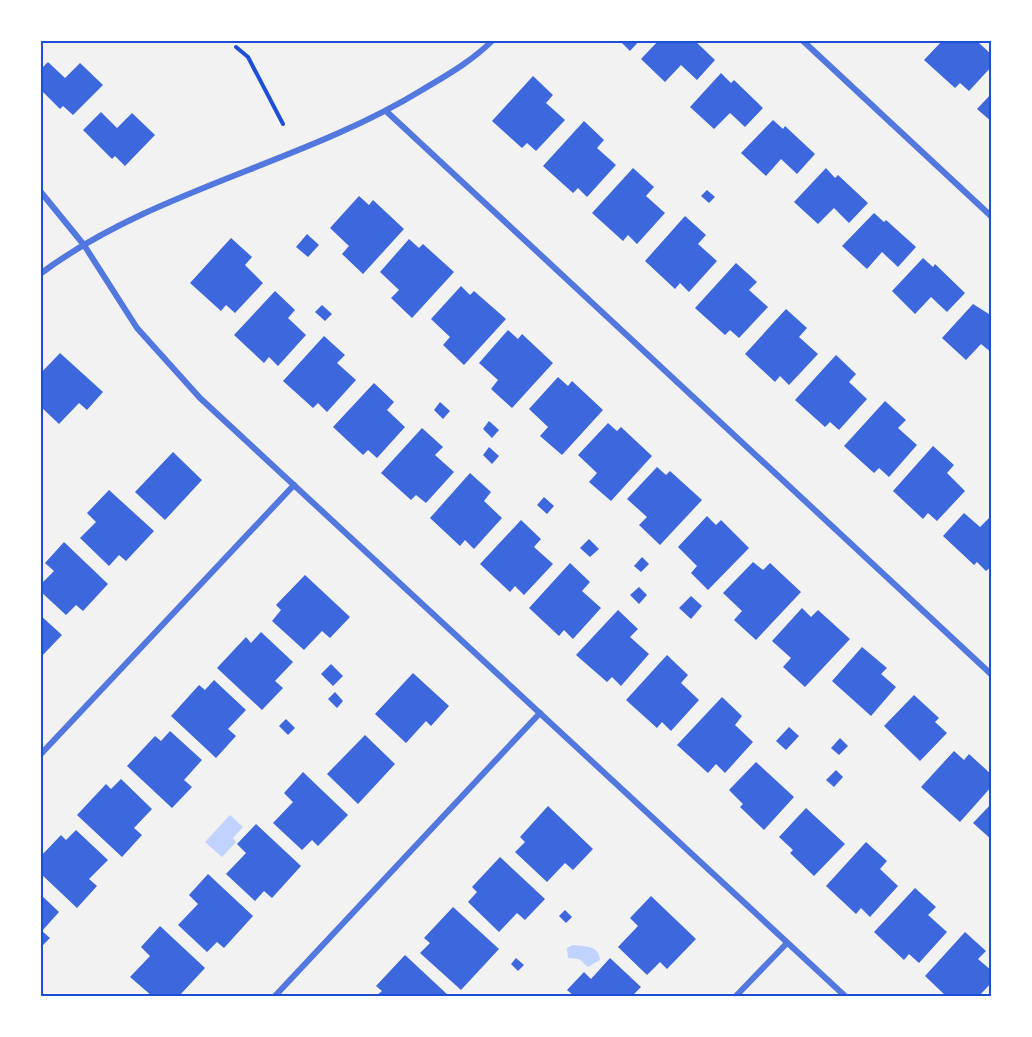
<svg xmlns="http://www.w3.org/2000/svg" width="1032" height="1037" font-family="'Work Sans',sans-serif">
<rect width="100%" height="100%" fill="#f2f2f2"/>
<g fill="#bfd3fe">
<polygon points="230,815 243,827 233,838 236,842 222,857 205,842"/>
<path d="M573,945C586,947 599,945 600,960L588,967L579,959L568,958L567,948Z"/>
</g>
<g fill="#3d67dc">
<polygon points="619,40 640,40 630,51"/>
<polygon points="659,40 694,40 715,60 697,80 681,65 665,82 641,59"/>
<polygon points="943,40 981,40 979,43 992,55 992,66 969,91 960,83 955,88 924,60"/>
<polygon points="48,62 65,78 80,63 103,85 73,115 63,106 60,109 40,89 40,70"/>
<polygon points="721,73 731,83 734,80 763,108 745,127 730,113 714,129 690,107"/>
<polygon points="533,76 553,95 546,103 565,120 536,151 527,143 522,148 492,121"/>
<polygon points="992,93 992,122 977,109"/>
<polygon points="101,112 117,128 132,113 155,135 125,166 115,156 112,159 83,130"/>
<polygon points="773,120 783,129 785,126 815,154 797,174 781,159 766,176 741,153"/>
<polygon points="584,121 604,140 597,148 616,165 587,197 578,188 573,193 543,166"/>
<polygon points="633,168 654,187 646,196 665,213 637,244 628,235 623,241 592,213"/>
<polygon points="826,168 835,178 838,175 868,203 849,223 834,208 818,224 794,202"/>
<polygon points="707,190 715,197 709,203 701,196"/>
<polygon points="359,196 369,205 373,200 404,229 363,274 342,254 349,246 330,228"/>
<polygon points="874,213 884,222 886,220 916,247 898,267 882,252 867,269 842,246"/>
<polygon points="685,216 706,235 698,244 717,261 689,292 680,283 675,289 645,261"/>
<polygon points="307,234 319,245 308,257 296,247"/>
<polygon points="231,238 252,257 245,265 263,283 235,313 226,305 221,311 190,283"/>
<polygon points="409,239 419,248 423,244 454,272 412,318 391,298 399,290 380,272"/>
<polygon points="923,258 933,267 935,264 965,293 947,312 931,297 915,314 892,291"/>
<polygon points="736,263 757,282 749,290 768,307 739,338 730,330 725,335 695,308"/>
<polygon points="461,286 470,295 474,291 506,319 464,365 443,345 450,337 431,319"/>
<polygon points="275,291 295,310 288,318 306,335 278,366 269,357 264,363 234,335"/>
<polygon points="973,304 992,316 992,353 981,344 966,360 942,338"/>
<polygon points="322,305 332,314 325,321 315,312"/>
<polygon points="786,309 807,328 799,337 818,354 789,385 780,376 775,382 745,354"/>
<polygon points="508,330 518,339 522,334 553,363 512,408 491,389 498,380 479,363"/>
<polygon points="324,336 345,355 337,363 356,380 327,412 318,403 313,408 283,381"/>
<polygon points="60,353 103,392 87,410 79,403 59,424 40,406 40,374"/>
<polygon points="836,355 856,374 849,382 867,399 839,430 830,422 825,427 795,400"/>
<polygon points="558,377 568,386 572,381 603,410 562,455 540,436 548,427 529,409"/>
<polygon points="374,383 394,402 387,410 405,427 377,458 368,450 363,455 333,427"/>
<polygon points="885,401 906,420 898,428 917,445 889,477 879,468 874,473 844,446"/>
<polygon points="440,402 450,411 443,419 434,410"/>
<polygon points="489,421 499,430 492,438 483,429"/>
<polygon points="608,423 617,431 621,427 652,456 611,501 589,482 597,473 578,455"/>
<polygon points="422,428 443,447 435,455 454,472 426,503 416,495 411,500 381,473"/>
<polygon points="933,446 954,465 947,473 965,491 937,521 928,513 923,519 893,491"/>
<polygon points="489,447 499,456 492,464 483,455"/>
<polygon points="173,452 202,480 165,520 135,492"/>
<polygon points="657,467 666,475 670,471 702,500 660,545 639,525 647,517 627,499"/>
<polygon points="470,473 491,492 484,501 502,518 474,549 465,540 460,546 430,518"/>
<polygon points="109,490 154,531 126,561 119,555 109,566 80,538 96,522 87,513"/>
<polygon points="544,497 554,506 547,514 537,505"/>
<polygon points="964,513 980,527 992,515 992,566 986,571 977,562 974,565 943,536"/>
<polygon points="707,516 716,525 721,520 749,548 708,590 691,573 697,566 678,547"/>
<polygon points="521,520 541,539 534,547 553,564 524,595 515,586 510,592 480,564"/>
<polygon points="589,539 599,549 590,557 580,548"/>
<polygon points="64,542 108,584 83,611 76,605 66,615 40,591 40,585 54,571 45,563"/>
<polygon points="642,557 649,564 641,572 634,566"/>
<polygon points="753,562 763,570 770,563 801,592 756,640 734,620 742,611 723,593"/>
<polygon points="570,563 590,582 582,591 601,608 573,639 564,630 559,636 529,608"/>
<polygon points="305,575 350,617 330,638 322,631 304,650 272,621 281,610 276,605"/>
<polygon points="639,587 647,595 639,604 630,595"/>
<polygon points="691,596 702,606 691,619 679,608"/>
<polygon points="802,608 811,617 818,610 850,639 805,687 783,667 791,658 772,641"/>
<polygon points="618,610 638,629 630,637 649,654 621,686 612,677 607,682 576,655"/>
<polygon points="40,615 62,635 40,658"/>
<polygon points="261,632 293,662 275,681 283,688 262,710 217,668 246,637 251,643"/>
<polygon points="862,647 887,668 881,674 896,687 871,716 832,681"/>
<polygon points="667,655 688,675 681,683 699,700 671,731 662,722 657,728 626,700"/>
<polygon points="331,664 343,676 333,686 321,674"/>
<polygon points="413,673 449,706 431,726 426,721 406,743 375,714"/>
<polygon points="214,680 246,710 228,729 236,736 216,758 171,716 199,685 205,690"/>
<polygon points="335,692 343,701 337,708 328,699"/>
<polygon points="914,695 939,718 935,722 947,733 920,761 884,726"/>
<polygon points="722,697 742,716 735,725 753,742 725,773 716,764 708,773 677,745"/>
<polygon points="286,719 295,728 288,735 279,726"/>
<polygon points="789,727 799,736 786,750 776,741"/>
<polygon points="170,731 202,760 184,780 192,787 172,808 127,766 155,736 161,741"/>
<polygon points="365,735 395,764 358,804 327,774"/>
<polygon points="840,738 848,746 839,755 831,748"/>
<polygon points="954,751 964,760 969,754 992,775 992,786 960,822 921,787"/>
<polygon points="756,762 794,797 764,830 740,807 743,804 729,790"/>
<polygon points="836,770 843,777 834,787 826,780"/>
<polygon points="303,772 348,815 318,846 312,840 302,850 273,823 293,802 284,793"/>
<polygon points="121,779 152,809 134,828 142,835 122,857 77,815 106,784 111,789"/>
<polygon points="992,803 992,840 973,823"/>
<polygon points="548,806 593,849 573,870 565,863 547,882 515,852 525,842 520,837"/>
<polygon points="806,808 845,844 814,876 790,853 793,850 779,837"/>
<polygon points="256,824 301,866 272,898 264,891 255,901 226,874 246,853 237,844"/>
<polygon points="76,830 108,860 89,879 97,886 77,908 40,873 40,857 61,835 66,840"/>
<polygon points="866,842 887,861 880,869 898,886 870,917 861,908 856,914 826,886"/>
<polygon points="500,857 545,899 525,920 517,913 499,932 468,902 477,892 472,887"/>
<polygon points="208,874 253,916 224,948 217,942 207,952 178,925 198,904 189,895"/>
<polygon points="915,888 936,907 928,915 947,932 919,963 909,954 904,960 874,932"/>
<polygon points="40,894 59,912 42,931 50,938 40,948"/>
<polygon points="651,896 696,939 667,969 660,962 647,975 618,947 638,926 630,918"/>
<polygon points="453,907 499,949 461,990 420,953 430,943 424,938"/>
<polygon points="565,910 572,917 566,923 559,916"/>
<polygon points="160,926 205,968 179,996 169,994 166,996 152,996 130,977 150,956 141,947"/>
<polygon points="965,932 986,951 978,959 992,971 992,982 979,996 946,996 925,976"/>
<polygon points="405,955 449,996 376,996 382,991 376,986"/>
<polygon points="516,958 524,965 518,971 511,964"/>
<polygon points="610,958 641,987 632,996 574,996 567,990 584,972 591,979"/>
</g>
<g fill="none" stroke-linecap="round" stroke-linejoin="round">
<polyline stroke="#1d4ed8" stroke-width="4" points="236,47 248,57 283,124"/>
<g stroke="#5277de" stroke-width="6">
<polyline points="802,40 992,217"/>
<polyline points="386,111 992,675"/>
<polyline points="40,191 84,245 137,328 200,398 845,996"/>
<path d="M40,274C154,189 301,164 422,90C447,75 472,61 493,40"/>
<polyline points="40,755 294,485"/>
<polyline points="275,996 540,713"/>
<polyline points="736,996 787,943"/>
</g>
</g>
<rect width="1032" height="1037" fill="none" stroke="#ffffff" stroke-width="84"/>
<rect x="42" y="42" width="948" height="953" fill="none" stroke="#1d4ed8" stroke-width="2"/>
</svg>
